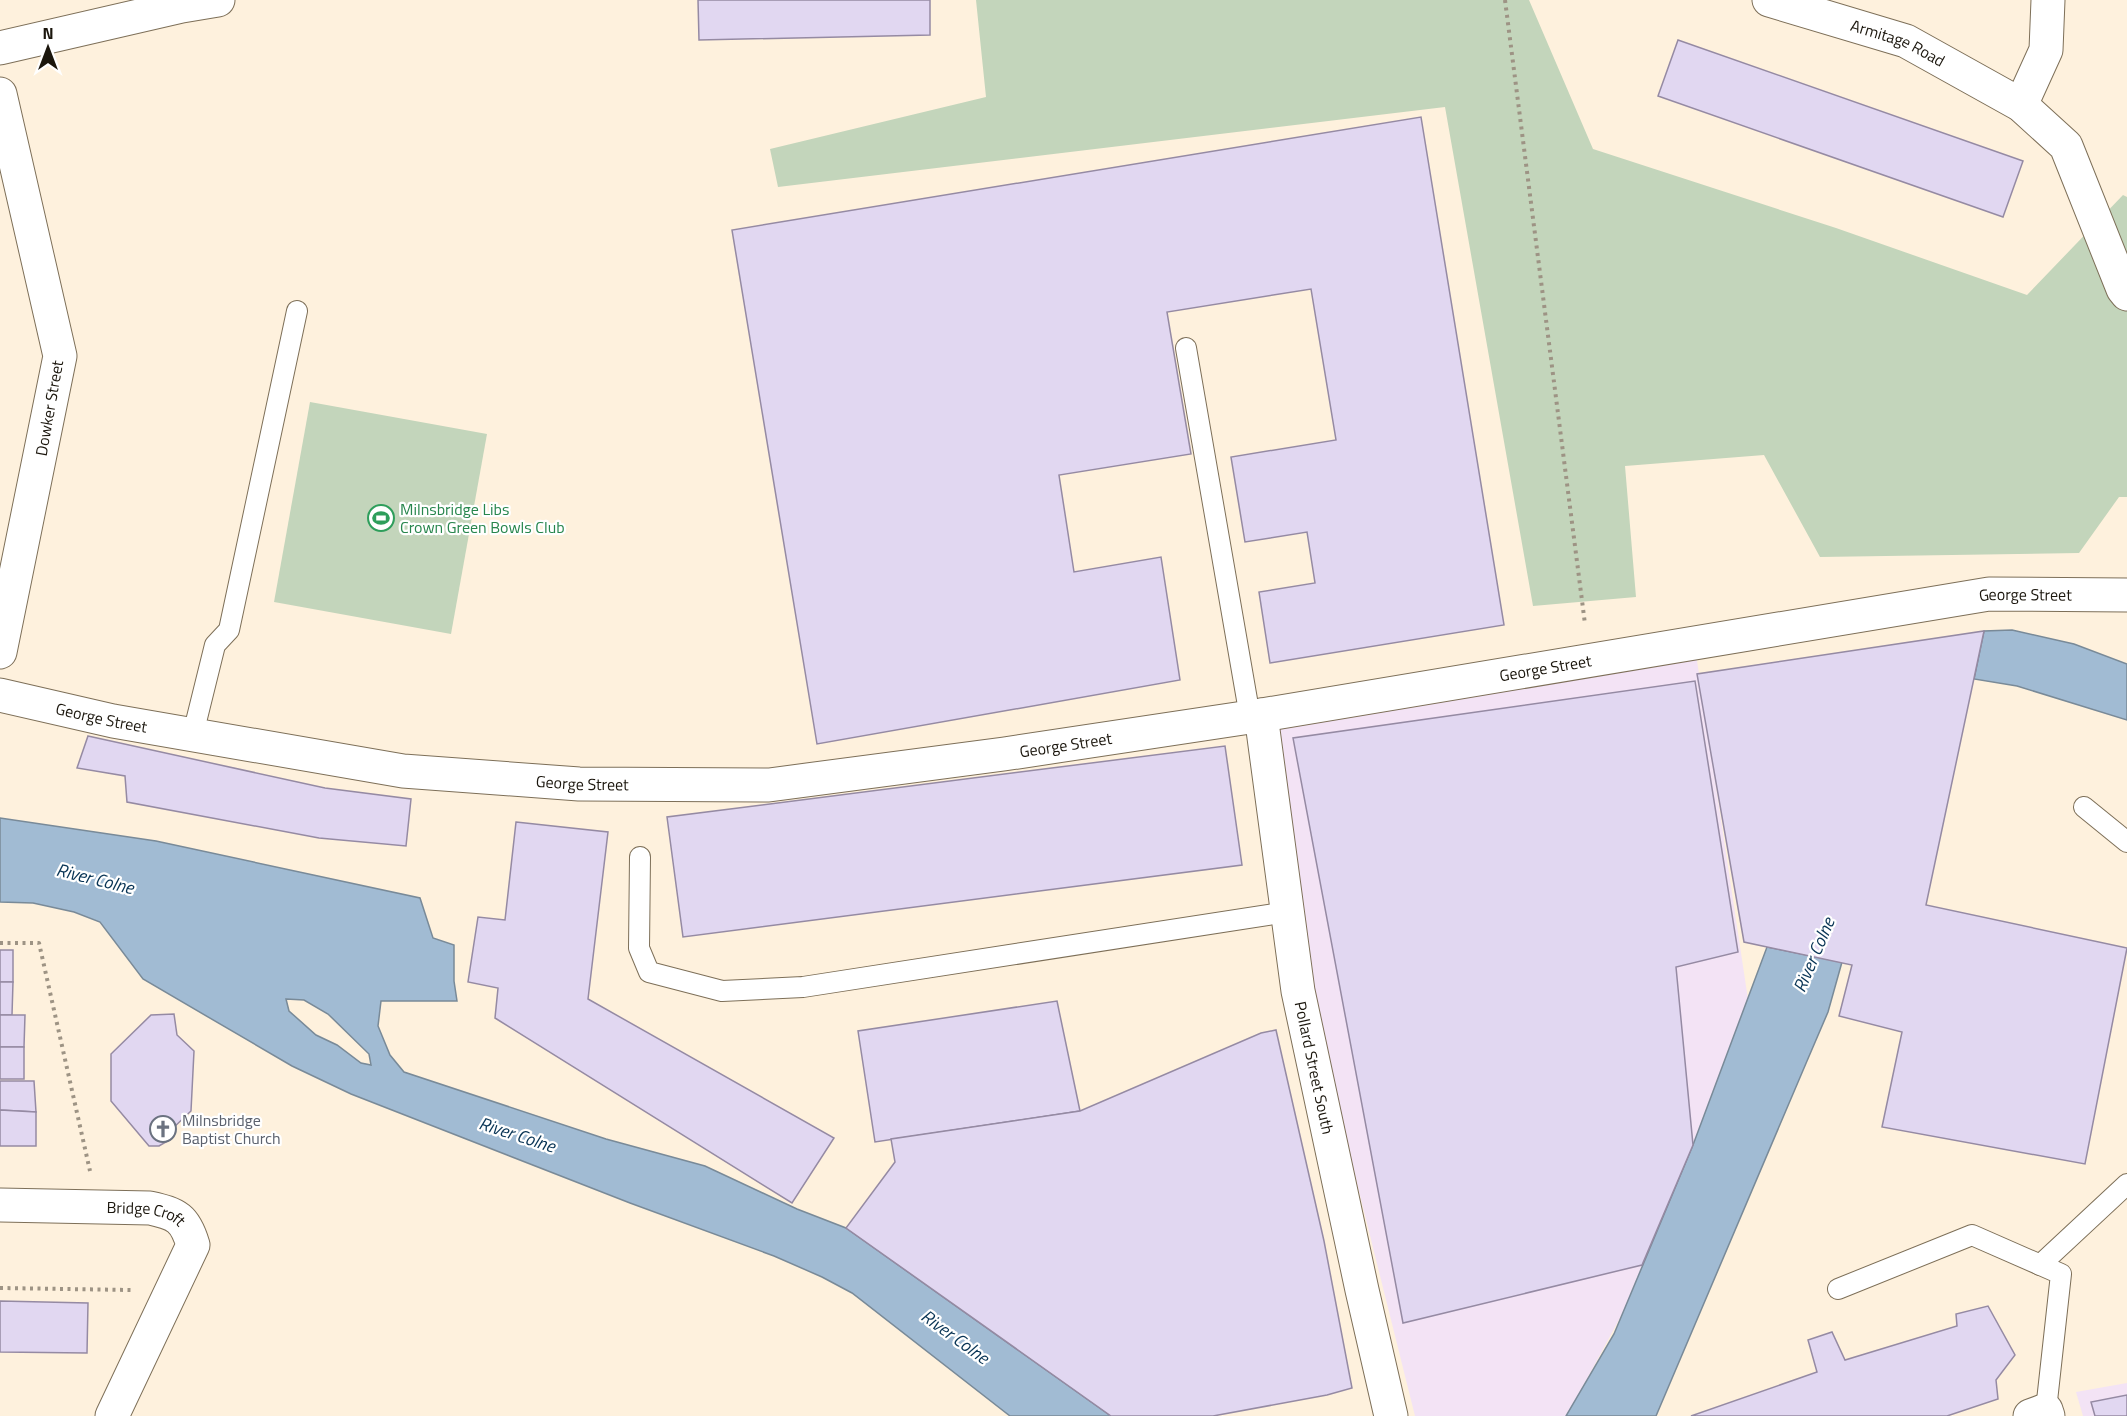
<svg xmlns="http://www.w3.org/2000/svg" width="2127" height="1416" font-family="'Titillium Web',sans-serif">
<rect width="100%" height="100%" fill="#fef1dd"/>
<g fill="#f3e3f5">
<polygon points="1696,654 1749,1006 1649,1264 1567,1416 1415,1416 1317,1023 1273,722"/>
<polygon points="2127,1383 2127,1416 2083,1416 2076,1392"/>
</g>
<g fill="#c3d5bb">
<polygon points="976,0 1529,0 1593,149 1836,228 2027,295 2123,195 2127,197 2127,497 2119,497 2079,553 1820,557 1764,455 1625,466 1636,597 1533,606 1445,107 778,187 770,149 986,97"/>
<polygon points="310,402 487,434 451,634 274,602"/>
</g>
<g fill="#a1bbd3" stroke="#798a98" stroke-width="1.5" fill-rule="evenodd">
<polygon points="2012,630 2074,644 2127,664 2127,720 2017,686 1974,679 1984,631"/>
<path d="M0,818L156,841L420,898L433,938L454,945V981L457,1001H381L378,1026L390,1055L404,1072L606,1139L705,1166L797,1209L846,1228L1111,1416H1010L852,1293L822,1277L774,1256L630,1203L351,1094L292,1066L143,979L100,922L74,912L33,903L0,902ZM286,999L304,1000L328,1014L369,1054L371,1065L361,1063L337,1045L316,1035L289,1011Z"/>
<polygon points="1767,947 1842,962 1828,1012 1807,1061 1656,1416 1566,1416 1614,1334 1693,1145"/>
</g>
<g fill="#e1d7f1" stroke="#958aa3" stroke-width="1.5">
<polygon points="698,0 930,0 930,35 699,40"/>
<polygon points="1678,40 2023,161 2003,217 1658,96"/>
<polygon points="1421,117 1504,625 1270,663 1259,592 1315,583 1307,532 1245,542 1231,457 1336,440 1311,289 1167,312 1191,454 1059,475 1074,572 1161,557 1180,680 817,744 732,230"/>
<polygon points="1984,631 1926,905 2127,948 2085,1164 1882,1127 1902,1032 1839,1016 1852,965 1744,942 1697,674"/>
<polygon points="1695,681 1738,952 1676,967 1693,1145 1642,1265 1403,1323 1293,738"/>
<polygon points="88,736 325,788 411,799 406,846 319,838 127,802 125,776 77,768"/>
<polygon points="1225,746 1242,865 683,937 667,817"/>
<polygon points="516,822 608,832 588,999 834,1138 792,1203 495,1018 498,988 468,982 478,917 505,920"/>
<rect x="0" y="950" width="13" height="32"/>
<polygon points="0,982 13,982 12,1015 0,1015"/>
<polygon points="1057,1001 1080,1111 875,1142 858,1031"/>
<polygon points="174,1014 177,1035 194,1051 191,1111 172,1129 171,1139 159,1146 149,1146 111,1101 111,1054 151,1015"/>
<polygon points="0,1015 25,1015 24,1047 0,1047"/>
<polygon points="1276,1030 1324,1241 1352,1388 1327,1395 1213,1416 1111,1416 846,1228 895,1162 891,1139 1080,1111 1261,1033"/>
<rect x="0" y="1047" width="24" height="32"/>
<polygon points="0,1081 34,1081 36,1112 0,1110"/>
<polygon points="0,1110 36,1112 36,1146 0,1146"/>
<polygon points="0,1301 88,1303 87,1353 0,1352"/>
<polygon points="1988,1306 2015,1355 1996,1380 1998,1399 1947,1416 1691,1416 1817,1372 1808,1340 1832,1332 1845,1360 1957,1326 1956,1314"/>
<polygon points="2127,1395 2127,1416 2095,1416 2091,1402"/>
</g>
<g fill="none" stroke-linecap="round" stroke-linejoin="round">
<defs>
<g id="service">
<polyline points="1186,348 1250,717"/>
<polyline points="193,734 215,645 229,630 297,311"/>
<polyline points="2084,807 2127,842"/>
<polyline points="640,857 639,948 649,972 722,991 803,987 1287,912"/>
<polyline points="2040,1265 2127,1184"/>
<polyline points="1838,1289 1972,1235 2061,1274 2046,1410"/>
</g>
<g id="minor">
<path id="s1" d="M1769,0L1906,41L2021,105L2066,146L2123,289L2127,294"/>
<polyline points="0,48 182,6 218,0"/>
<polyline points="0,94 60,356 0,652"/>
<polyline points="2021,105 2046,50 2048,0"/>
<path id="s2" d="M0,695L113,721L403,771L579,784L769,785L1004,754L1250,717L1989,594L2127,595"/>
<path id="s3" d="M1261,715L1298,991L1362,1290L1391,1416"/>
<path id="s4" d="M0,1205L150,1208C177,1214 185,1218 193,1245L112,1416"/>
<polyline points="2030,1416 2046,1410 2048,1416"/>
</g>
</defs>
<use href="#service" stroke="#7d6f58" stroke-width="22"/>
<use href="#minor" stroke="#7d6f58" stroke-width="35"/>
<g stroke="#9d9384" stroke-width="4" stroke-dasharray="3 4.5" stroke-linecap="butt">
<polyline points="1505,0 1585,624"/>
<polyline points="0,943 39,943 90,1171"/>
<polyline points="0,1288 131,1290"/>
</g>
<use href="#service" stroke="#fff" stroke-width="20"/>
<use href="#minor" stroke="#fff" stroke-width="33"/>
</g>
<defs>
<symbol id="stadium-ring" viewBox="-11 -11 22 22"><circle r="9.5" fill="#fff" stroke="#2e9e5b" stroke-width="1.5"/><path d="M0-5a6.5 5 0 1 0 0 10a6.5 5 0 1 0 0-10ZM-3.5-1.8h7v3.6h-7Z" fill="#2e9e5b"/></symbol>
<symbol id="church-ring" viewBox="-11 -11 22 22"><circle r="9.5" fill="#fff" stroke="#6b7280" stroke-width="1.5"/><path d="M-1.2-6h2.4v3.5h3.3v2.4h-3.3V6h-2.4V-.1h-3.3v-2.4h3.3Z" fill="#6b7280"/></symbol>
</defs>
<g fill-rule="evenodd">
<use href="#stadium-ring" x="366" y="503" width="30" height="30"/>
<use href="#church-ring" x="148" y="1114" width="30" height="30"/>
</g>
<g text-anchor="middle" stroke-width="4.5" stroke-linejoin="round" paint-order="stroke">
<g font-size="16" fill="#1b160d" stroke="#fff">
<text dy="6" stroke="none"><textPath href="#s1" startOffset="136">Armitage Road</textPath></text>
<text transform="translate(49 408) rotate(-80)" y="6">Dowker Street</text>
<text dy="6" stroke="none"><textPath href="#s2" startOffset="2048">George Street</textPath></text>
<text dy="6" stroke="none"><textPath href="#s2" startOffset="1562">George Street</textPath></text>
<text dy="6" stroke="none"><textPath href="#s2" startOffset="104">George Street</textPath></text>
<text dy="6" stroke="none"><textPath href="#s2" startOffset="1076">George Street</textPath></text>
<text dy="6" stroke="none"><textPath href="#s2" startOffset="590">George Street</textPath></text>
<text dy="6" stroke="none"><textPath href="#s3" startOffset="357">Pollard Street South</textPath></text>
<text dy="6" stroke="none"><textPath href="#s4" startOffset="147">Bridge Croft</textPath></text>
</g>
<g font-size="16" fill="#27864d" stroke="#fff" text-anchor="start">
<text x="400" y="515">Milnsbridge Libs<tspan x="400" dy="18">Crown Green Bowls Club</tspan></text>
</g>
<g font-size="16" fill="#5b616d" stroke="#fff" text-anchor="start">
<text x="182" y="1126">Milnsbridge<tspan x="182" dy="18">Baptist Church</tspan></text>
</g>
<g font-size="18" font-style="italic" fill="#073354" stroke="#fff">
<text transform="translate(95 879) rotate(14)" y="6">River Colne</text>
<text transform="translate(1814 955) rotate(-67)" y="6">River Colne</text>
<text transform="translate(517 1135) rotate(18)" y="6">River Colne</text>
<text transform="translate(955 1337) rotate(36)" y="6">River Colne</text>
</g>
</g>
<g transform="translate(48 48)" stroke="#ffffff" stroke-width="4.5" paint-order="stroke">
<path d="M0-4.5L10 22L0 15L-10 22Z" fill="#1b160d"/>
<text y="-9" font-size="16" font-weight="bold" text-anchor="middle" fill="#1b160d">N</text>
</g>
</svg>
